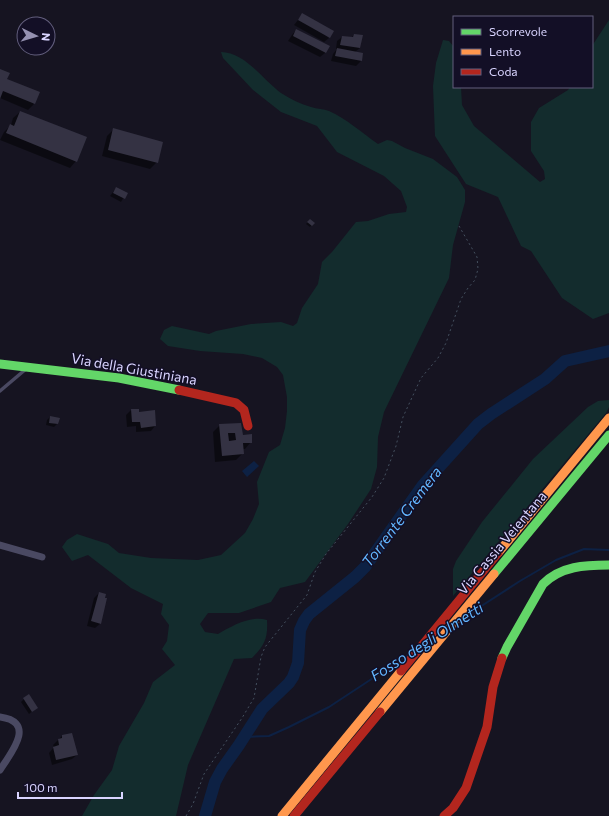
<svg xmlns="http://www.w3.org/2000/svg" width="609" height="816" font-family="Commissioner,sans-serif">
<rect width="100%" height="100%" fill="#161421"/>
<g fill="#132c2d">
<polygon points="609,20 609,313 593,319 562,298 531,251 521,246 498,197 466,184 435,136 433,86 436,63 443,40 449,41 454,47 454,87 461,87 462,105 474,126 540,182 545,179 544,171 531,151 531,122 539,108 568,90 570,87 592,87 592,46"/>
<path d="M221,52C245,52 263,80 281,93C290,99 301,104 311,107C317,109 324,109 329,111C347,119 362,133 378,144L387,140L392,141L405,148L433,159L457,177L465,190V202L453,245L449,278L384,412L378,437L377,467L371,489L348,524L305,582L280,588L271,602L239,613H208L200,624L205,632L218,634C232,626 251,615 267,620C268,638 265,645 252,658L234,659L188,765L176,816H82L94,795L112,770L119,746L144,703L153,682L175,665L162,649L167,641L169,625L161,614L163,604L131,588L88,555L72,561L62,547L67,540L77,534L108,544L119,553L151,558L198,560L221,555L245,533L253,519L259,504L257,482L269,452L280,445L285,428L287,411V397L283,375L277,367L262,358L243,354L200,351L168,346L160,339L164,330L172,326L209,334L216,331L251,324L281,322L293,326L297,323L302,308L318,284L322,262L332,252L356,222L368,221L389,214L406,212L407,207L401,191L384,176L337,152L317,126L281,112L253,90L223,58Z"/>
<polygon points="609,400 609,407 606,413 453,596 453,569 456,561 482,522 533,459 588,407 598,401"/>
</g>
<polygon fill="#0d2144" points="254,461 259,466 247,477 242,471"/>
<g fill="#0007">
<polygon points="302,15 329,38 324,42 294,25"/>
<polygon points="296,30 328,46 325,53 320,57 288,41 292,35"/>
<polygon points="354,35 360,48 355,52 361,61 356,66 331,61 333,54 337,49 336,49 337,41 342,37 351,38"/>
<polygon points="0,71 6,79 34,104 28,110 0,98"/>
<polygon points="20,112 76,161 70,168 0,140 4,132 11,125 13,118"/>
<polygon points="114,129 157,162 150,169 102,156 107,136"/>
<polygon points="116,188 126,193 121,202 110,196"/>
<polygon points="310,220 313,223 310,227 306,224"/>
<polygon points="131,410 138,413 155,426 151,431 136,432 136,426 127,427 126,415"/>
<polygon points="50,417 57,424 54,427 46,425 47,420"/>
<polygon points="220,425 242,436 251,442 245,449 243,449 243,453 236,460 215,462 213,432"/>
<polygon points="99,593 104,599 106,599 100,624 95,628 87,626 94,598"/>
<polygon points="24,699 34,710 29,714 21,702"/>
<polygon points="62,736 77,755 72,759 52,765 49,753 54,747 53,745"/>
</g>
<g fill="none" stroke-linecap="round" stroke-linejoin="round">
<g stroke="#0d2144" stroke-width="2">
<polyline points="466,616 520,581 556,560 584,549 609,550"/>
<polyline points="244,737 269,736 289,727 329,707 408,655"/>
</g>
<polyline stroke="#0d2144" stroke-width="12" points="205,816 215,782 222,769 239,745 262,709 289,683 293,677 298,663 300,630 304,621 309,614 355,577 365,567 423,485 478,424 491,414 545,379 565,361 609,351"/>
</g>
<g fill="#343243" fill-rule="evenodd">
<polygon points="302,13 334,31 330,38 298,20"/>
<polygon points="296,29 330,46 326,53 293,36"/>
<polygon points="354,34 363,35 360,48 340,45 342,36 353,37"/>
<polygon points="337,48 363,53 362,61 335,56"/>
<polygon points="0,69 10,73 7,79 40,92 35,104 3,91 0,99"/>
<polygon points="20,111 87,137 77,162 6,133 10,124 14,126"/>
<polygon points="113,128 163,142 158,163 108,150"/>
<polygon points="116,187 128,193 125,199 113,193"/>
<polygon points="310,219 315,223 312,226 307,222"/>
<polygon points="131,409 139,409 139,412 155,410 156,426 141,428 140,422 132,422"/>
<polygon points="50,416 60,418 58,424 49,423"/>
<path d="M241,423L243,435L252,434V443H243L244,454L222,456L219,424ZM228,433H235L236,440L229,441Z"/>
<polygon points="99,592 106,594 105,598 107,598 101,624 91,621"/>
<polygon points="29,694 38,708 32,712 23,698"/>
<polygon points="72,733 78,755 56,760 53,747 59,745 58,739 62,738 62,735"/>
</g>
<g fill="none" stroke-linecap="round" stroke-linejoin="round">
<polyline stroke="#44505f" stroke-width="1" stroke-dasharray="2 3" stroke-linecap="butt" points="186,816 193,804 204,774 242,718 254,698 261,657 265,647 307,595 315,572 326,554 372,497 384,478 396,446 403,417 421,378 438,358 446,343 461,299 468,288 475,280 478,269 477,257 459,226"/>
<polyline stroke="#4a4962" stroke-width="3.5" points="0,391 26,369"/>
<g stroke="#4a4962" stroke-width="7">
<polyline points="0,545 42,557"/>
<path d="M0,717C37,722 11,753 0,770"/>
</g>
<g stroke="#63d668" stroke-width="9">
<polyline points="0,364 119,378 179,390"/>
<polyline points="494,574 609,435"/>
<path d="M502,658L507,647L543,584C561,566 585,565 609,565"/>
</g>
<g stroke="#ff974d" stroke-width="9">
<polyline points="498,553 609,418"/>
<polyline points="380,712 494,574"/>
<polyline points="282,816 401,671"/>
</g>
<g stroke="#b3261e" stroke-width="9">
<polyline points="179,390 236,403 244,410 248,426"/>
<polyline points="401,671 498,553"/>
<polyline points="294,816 380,712"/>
<polyline points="444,816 453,808 466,788 487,727 493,687 502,658"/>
</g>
</g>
<g text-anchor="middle" stroke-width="3" stroke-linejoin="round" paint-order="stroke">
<g font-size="14" fill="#d9d4ff" stroke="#130f26">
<text transform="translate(134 369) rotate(10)" y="5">Via della Giustiniana</text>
<text transform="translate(502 543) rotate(-50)" y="5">Via Cassia Veientana</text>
</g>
<g font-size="15" font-style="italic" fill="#62b6ff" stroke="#130f26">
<text transform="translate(402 517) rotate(-53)" y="5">Torrente Cremera</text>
<text transform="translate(427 642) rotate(-33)" y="5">Fosso degli Olmetti</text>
</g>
</g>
<rect x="453" y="16" width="140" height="72" fill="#130f26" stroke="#625e7d"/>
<rect x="461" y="29" width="20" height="6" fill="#63d668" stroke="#625e7d"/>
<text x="489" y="36" font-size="12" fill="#d9d4ff">Scorrevole</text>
<rect x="461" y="49" width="20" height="6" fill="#ff974d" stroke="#625e7d"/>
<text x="489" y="56" font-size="12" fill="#d9d4ff">Lento</text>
<rect x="461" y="69" width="20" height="6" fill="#b3261e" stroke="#625e7d"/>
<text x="489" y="76" font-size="12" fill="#d9d4ff">Coda</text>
<g transform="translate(36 36) rotate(95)"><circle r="19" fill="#130f26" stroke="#625e7d"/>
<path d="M0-3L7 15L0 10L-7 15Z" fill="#9591b1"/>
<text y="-6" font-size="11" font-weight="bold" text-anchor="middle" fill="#d9d4ff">N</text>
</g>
<path d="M18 792v6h104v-6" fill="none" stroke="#d9d4ff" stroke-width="2"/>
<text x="24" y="792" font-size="12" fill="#d9d4ff" stroke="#130f26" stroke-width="3" paint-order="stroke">100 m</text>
</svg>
